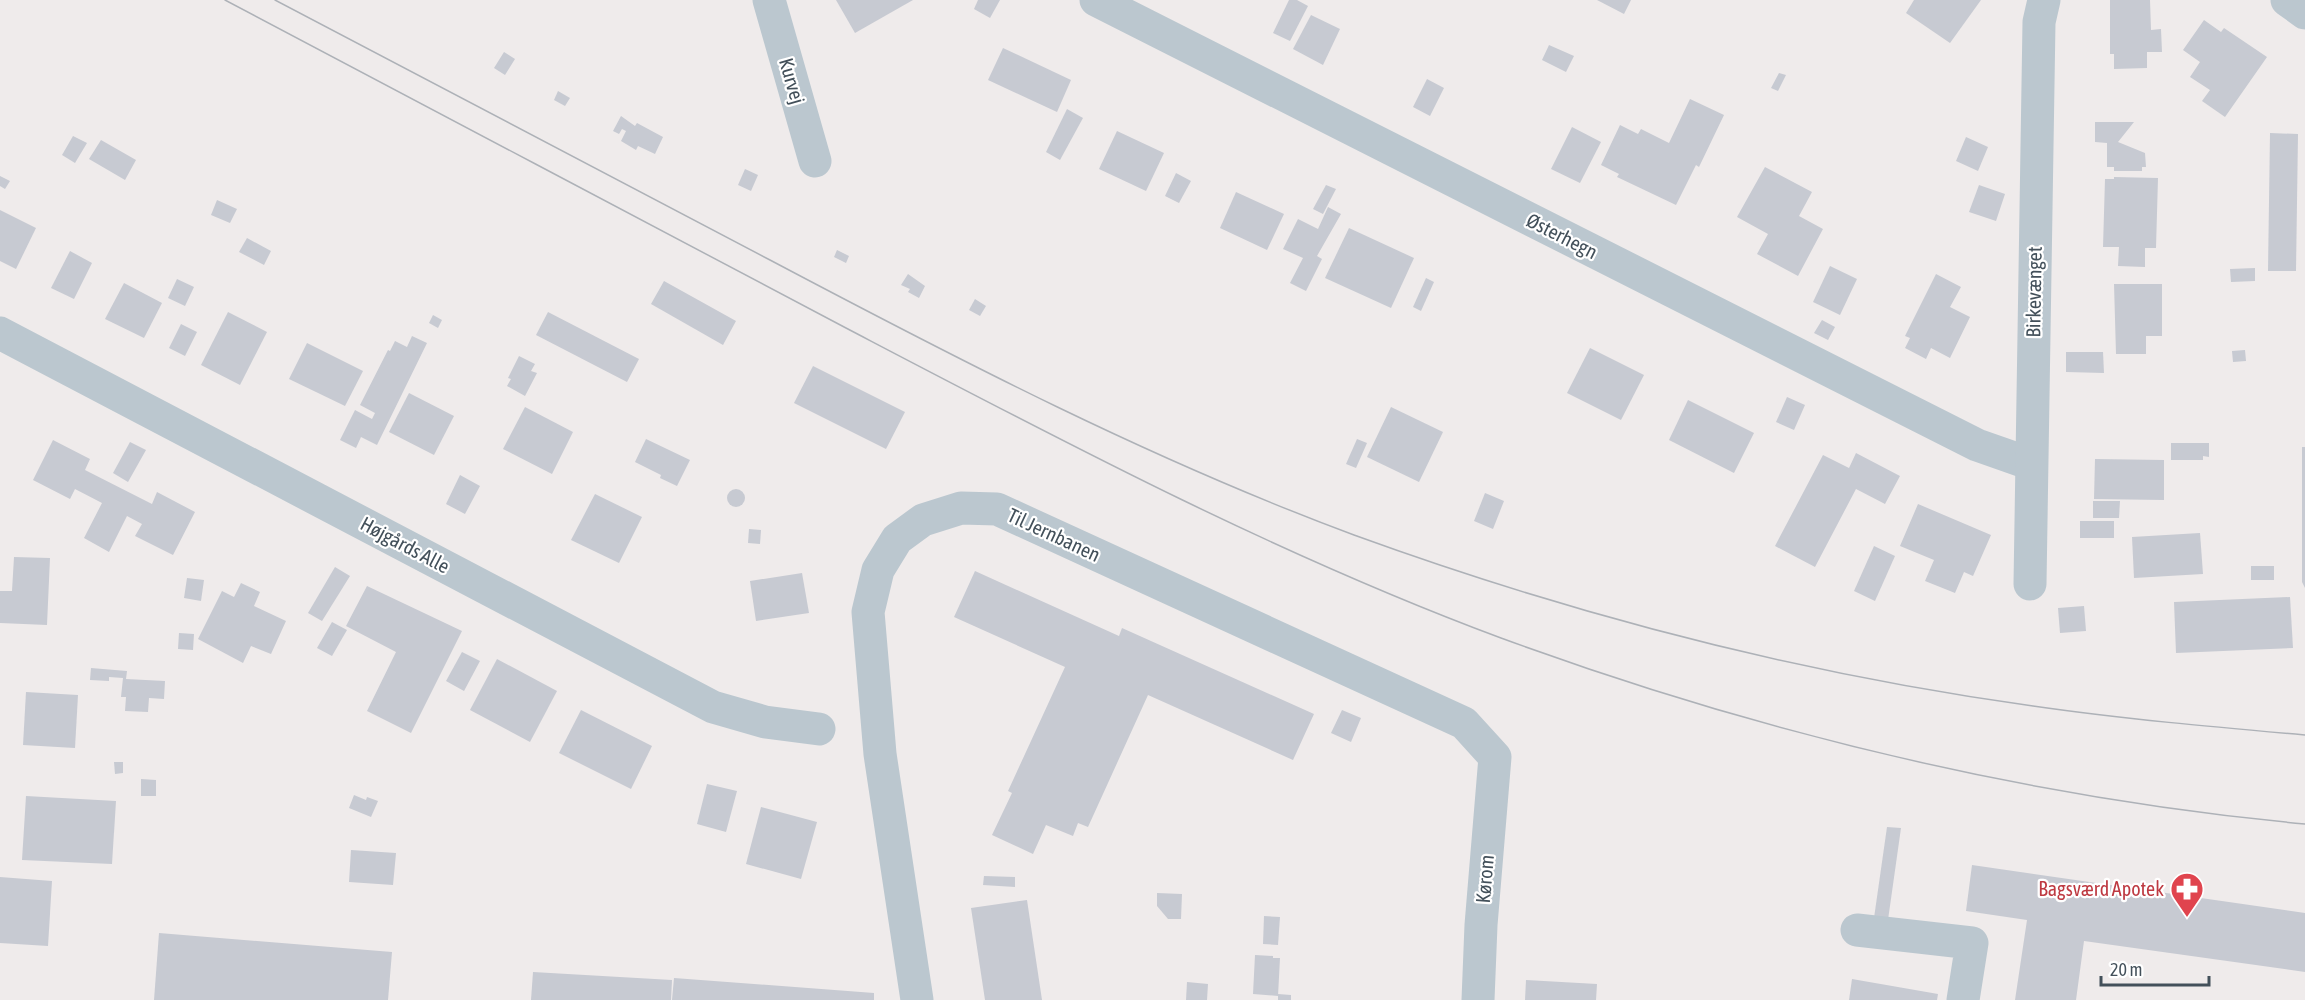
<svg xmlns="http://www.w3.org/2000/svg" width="2305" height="1000" font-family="'Asap Condensed',sans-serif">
<rect width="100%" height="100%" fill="#efebeb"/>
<g fill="#c7cad2">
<polygon points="836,0 913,0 855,33"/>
<polygon points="978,0 1000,0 990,18 974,9"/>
<polygon points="1289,0 1297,0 1308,6 1290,41 1273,33"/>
<polygon points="1597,0 1631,0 1624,14"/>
<polygon points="1914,0 1981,0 1950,43 1906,13"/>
<polygon points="2110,0 2150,0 2151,30 2161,29 2162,52 2147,52 2147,68 2114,69 2114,54 2110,54"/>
<polygon points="1311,15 1340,29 1323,65 1293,49"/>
<polygon points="2204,20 2221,32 2224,28 2267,57 2225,117 2202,101 2210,90 2190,77 2200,62 2183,50"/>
<polygon points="1549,45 1574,56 1566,72 1542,60"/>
<polygon points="1003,48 1071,80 1057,112 988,80"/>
<polygon points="504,52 515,59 505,75 494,68"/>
<polygon points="1779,73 1786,75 1778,91 1771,88"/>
<polygon points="1427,79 1444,88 1430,116 1413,107"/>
<polygon points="558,91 570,98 565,106 554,100"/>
<polygon points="1690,99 1724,115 1699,167 1696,165 1676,205 1617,177 1619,174 1601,165 1620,125 1638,134 1641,129 1669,143"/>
<polygon points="1067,109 1083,118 1060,160 1046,152"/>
<polygon points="621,116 635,126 637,123 663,137 655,154 638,146 636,150 621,141 626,131 622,129 619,134 613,131"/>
<polygon points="2095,122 2134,122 2118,142 2145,153 2146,167 2142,167 2142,171 2114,171 2114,167 2107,167 2107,143 2095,142"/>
<polygon points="1572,127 1601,142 1580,183 1551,169"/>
<polygon points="1117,131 1164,153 1146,191 1099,169"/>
<polygon points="2270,133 2298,134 2296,271 2268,271"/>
<polygon points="73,136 87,143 75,163 62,155"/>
<polygon points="1966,137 1988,147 1978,171 1956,161"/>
<polygon points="101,140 136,160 125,180 89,159"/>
<polygon points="1765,167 1812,192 1799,216 1823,229 1798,276 1757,254 1768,234 1737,217"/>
<polygon points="745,169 758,175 751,191 738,185"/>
<polygon points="1176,173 1191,181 1179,203 1165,196"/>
<polygon points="0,176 10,181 5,189 0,186"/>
<polygon points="2114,177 2158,178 2156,248 2145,248 2145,267 2118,266 2119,247 2103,247 2105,179 2114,179"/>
<polygon points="1326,185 1336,189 1323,214 1313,209"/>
<polygon points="1979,185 2005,194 1996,221 1969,212"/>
<polygon points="1236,192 1284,214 1267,250 1220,228"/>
<polygon points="217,200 237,209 230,223 211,215"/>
<polygon points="1328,207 1341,214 1317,256 1322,259 1306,291 1290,283 1303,258 1283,249 1298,219 1318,229"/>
<polygon points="0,210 36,228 16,269 0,261"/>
<polygon points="1349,228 1414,258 1391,308 1325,278"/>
<polygon points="247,238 271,251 264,265 239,252"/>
<polygon points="837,250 849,256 846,263 834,257"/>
<polygon points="70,251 92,263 74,299 51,288"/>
<polygon points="1830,266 1857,279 1840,315 1813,302"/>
<polygon points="2255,268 2255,281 2231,282 2230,269"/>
<polygon points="908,274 925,286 919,298 908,292 910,289 901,285"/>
<polygon points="1936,274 1961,287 1950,307 1970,317 1950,358 1931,348 1926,359 1905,348 1910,338 1905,336"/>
<polygon points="1426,278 1434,282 1421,311 1413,307"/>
<polygon points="177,279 194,287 185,306 168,298"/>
<polygon points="664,281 736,321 723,345 651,304"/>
<polygon points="124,283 162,303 144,338 105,319"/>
<polygon points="2114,284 2162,284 2162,336 2146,336 2146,354 2116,354"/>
<polygon points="975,299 986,306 980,316 969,310"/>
<polygon points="228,312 267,332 240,385 201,365"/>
<polygon points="548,312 639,359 627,382 536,335"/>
<polygon points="433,315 442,320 438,328 429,323"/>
<polygon points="1822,320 1835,327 1828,340 1814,333"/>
<polygon points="181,324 197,332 185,356 169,348"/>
<polygon points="412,336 427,343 377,445 361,437 356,448 340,440 355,410 372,419 375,413 360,405 388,350 390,351 395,341 407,347"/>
<polygon points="307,343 363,371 345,406 289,379"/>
<polygon points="1590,348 1644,375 1621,420 1567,393"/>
<polygon points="2245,350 2246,361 2233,362 2232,351"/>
<polygon points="2066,352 2103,352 2104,373 2066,372"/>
<polygon points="519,356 535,364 531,371 537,373 525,396 507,386 511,379 508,378"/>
<polygon points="813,366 905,412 886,449 794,403"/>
<polygon points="409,393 454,416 434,455 389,432"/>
<polygon points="1787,397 1805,405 1794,430 1776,422"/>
<polygon points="1688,400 1754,433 1734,473 1669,440"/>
<polygon points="525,407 573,432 552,474 503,449"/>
<polygon points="1391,407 1443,432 1419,482 1367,457"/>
<polygon points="646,439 690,460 677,486 660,478 661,475 635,462"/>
<polygon points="1357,439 1367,443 1356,468 1346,464"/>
<polygon points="53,440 90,459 85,470 152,504 157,492 195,512 173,555 135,536 142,524 127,516 109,552 84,538 102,503 75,489 70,499 33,480"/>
<polygon points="130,442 146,450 128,482 113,473"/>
<polygon points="2171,443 2209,443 2209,457 2203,456 2203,460 2171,460"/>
<polygon points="2302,447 2305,447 2305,588 2302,582"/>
<polygon points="1856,453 1900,476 1885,504 1856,489 1815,567 1775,546 1823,455 1849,468"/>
<polygon points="2095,459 2164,460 2164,500 2094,499"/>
<polygon points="460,475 480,486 465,514 446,504"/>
<circle cx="736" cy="498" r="9"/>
<polygon points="1485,493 1504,501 1493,529 1474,521"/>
<polygon points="595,494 642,517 619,563 571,540"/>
<polygon points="2093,501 2120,501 2119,518 2093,518"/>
<polygon points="1918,504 1991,535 1973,576 1964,572 1955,593 1925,581 1934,560 1900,546"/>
<rect x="2080" y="521" width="34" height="17"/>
<polygon points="749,529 761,530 760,544 748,543"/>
<polygon points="2200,533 2203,574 2134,578 2132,537"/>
<polygon points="1874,546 1895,556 1875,601 1854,591"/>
<polygon points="14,557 50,558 47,625 0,623 0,591 12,591"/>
<rect x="2251" y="566" width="23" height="14"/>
<polygon points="335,567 350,576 322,621 308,613"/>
<polygon points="975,571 1119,636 1122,628 1314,714 1293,760 1148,695 1088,827 1078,823 1073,836 1046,825 1033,854 992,835 1012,793 1008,791 1065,667 954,617"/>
<polygon points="802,573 809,613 756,621 750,581"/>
<polygon points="187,578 204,580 201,601 184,598"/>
<polygon points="241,583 260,592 254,606 286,621 271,654 251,646 243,663 198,639 222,591 234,597"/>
<polygon points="367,586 462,631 411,733 367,711 396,652 346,626"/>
<polygon points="2290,597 2293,648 2176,653 2174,602"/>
<polygon points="2084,606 2086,631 2060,633 2058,608"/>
<polygon points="332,622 347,630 332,656 317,648"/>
<polygon points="179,633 194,634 193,650 178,649"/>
<polygon points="462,652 480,661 464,691 446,681"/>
<polygon points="497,659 557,691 530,742 470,710"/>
<polygon points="91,668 127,671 126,679 165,681 164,699 149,698 148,712 125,711 126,697 121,697 123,678 109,677 109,681 90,680"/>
<polygon points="26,692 78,695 75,748 23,745"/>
<polygon points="581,710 652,746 631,789 559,753"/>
<polygon points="1342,710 1361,718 1351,742 1331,733"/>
<polygon points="114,762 123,762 123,773 115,774"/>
<polygon points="141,779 156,780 156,796 141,796"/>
<polygon points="707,784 737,791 726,832 697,824"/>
<polygon points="354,795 366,800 367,797 378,801 371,817 349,808"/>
<polygon points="26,796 116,801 112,864 22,860"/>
<polygon points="761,807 817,822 801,879 746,864"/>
<polygon points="1887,827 1901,828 1887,927 1873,925"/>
<polygon points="351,850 396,853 393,885 349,882"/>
<polygon points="1972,865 2305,913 2305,972 2084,941 2076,1000 2015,1000 2027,920 1966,911"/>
<polygon points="984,876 1015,877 1015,887 983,885"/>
<polygon points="0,877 52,881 48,946 0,943"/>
<polygon points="1157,893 1182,894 1181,919 1168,919 1157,906"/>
<polygon points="1027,900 1042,1000 985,1000 971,908"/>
<polygon points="1264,916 1280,917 1278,945 1263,944"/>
<polygon points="159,933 392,952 388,1000 154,1000"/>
<polygon points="1255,955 1273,956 1273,958 1280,958 1278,996 1253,994"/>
<polygon points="533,972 672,980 671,1000 531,1000"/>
<polygon points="674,978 874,993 874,1000 672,1000"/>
<polygon points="1852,979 1938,994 1937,1000 1849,1000"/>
<polygon points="1526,980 1597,984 1596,1000 1525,1000"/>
<polygon points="1187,982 1208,984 1207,1000 1186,1000"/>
<polygon points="1278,994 1291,995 1291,1000 1278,1000"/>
</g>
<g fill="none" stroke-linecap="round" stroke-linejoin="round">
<g stroke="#bbc7cf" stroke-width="33">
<polyline points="769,0 815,161"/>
<polyline points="1096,0 1977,445 2031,464"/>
<polyline points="2287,0 2305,13"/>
<polyline points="0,333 713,707 765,722 819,729"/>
<polyline points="2030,584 2039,22 2044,0"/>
<polyline points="1857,930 1972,943 1963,1000"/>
<polyline points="917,1000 880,754 868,612 878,570 897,539 923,520 961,508 997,509 1464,723 1495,757 1481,925 1478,1000"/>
</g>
<g stroke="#adb1b7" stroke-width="1.5">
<path d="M225,0C432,109 639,219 846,328C1060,440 1275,554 1501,638C1760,733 2030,798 2305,824"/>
<path d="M275,0C440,87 605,174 770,260C961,361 1152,460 1354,535C1574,615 1801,674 2033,706C2123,719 2214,727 2305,735"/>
</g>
</g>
<defs>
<symbol id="pharmacy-pin" viewBox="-11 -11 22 30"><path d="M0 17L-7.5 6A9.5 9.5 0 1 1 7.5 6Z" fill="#e0444e" stroke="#fff"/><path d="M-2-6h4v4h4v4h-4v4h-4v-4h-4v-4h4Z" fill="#fff"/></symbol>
</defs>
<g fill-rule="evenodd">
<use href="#pharmacy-pin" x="2168" y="870" width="38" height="52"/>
</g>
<g text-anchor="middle" stroke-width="4.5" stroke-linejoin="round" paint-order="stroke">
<g font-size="20" fill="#43505a" stroke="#fff">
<text transform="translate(792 81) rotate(74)" y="7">Kurvej</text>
<text transform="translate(1562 236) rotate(27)" y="7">Østerhegn</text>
<text transform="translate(2034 292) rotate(-89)" y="7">Birkevænget</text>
<text transform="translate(1054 535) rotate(25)" y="7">Til Jernbanen</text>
<text transform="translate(405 545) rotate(28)" y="7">Højgårds Alle</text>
<text transform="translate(1485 879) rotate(-85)" y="7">Kørom</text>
</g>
<g font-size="20" fill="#be3a42" stroke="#fff" text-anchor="end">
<text x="2164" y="896">Bagsværd Apotek</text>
</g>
</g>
<path d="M2101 976v9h108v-9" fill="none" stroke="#43505a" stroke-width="3"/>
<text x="2110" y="976" font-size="18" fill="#43505a" stroke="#ffffff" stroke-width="4.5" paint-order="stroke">20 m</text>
</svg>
